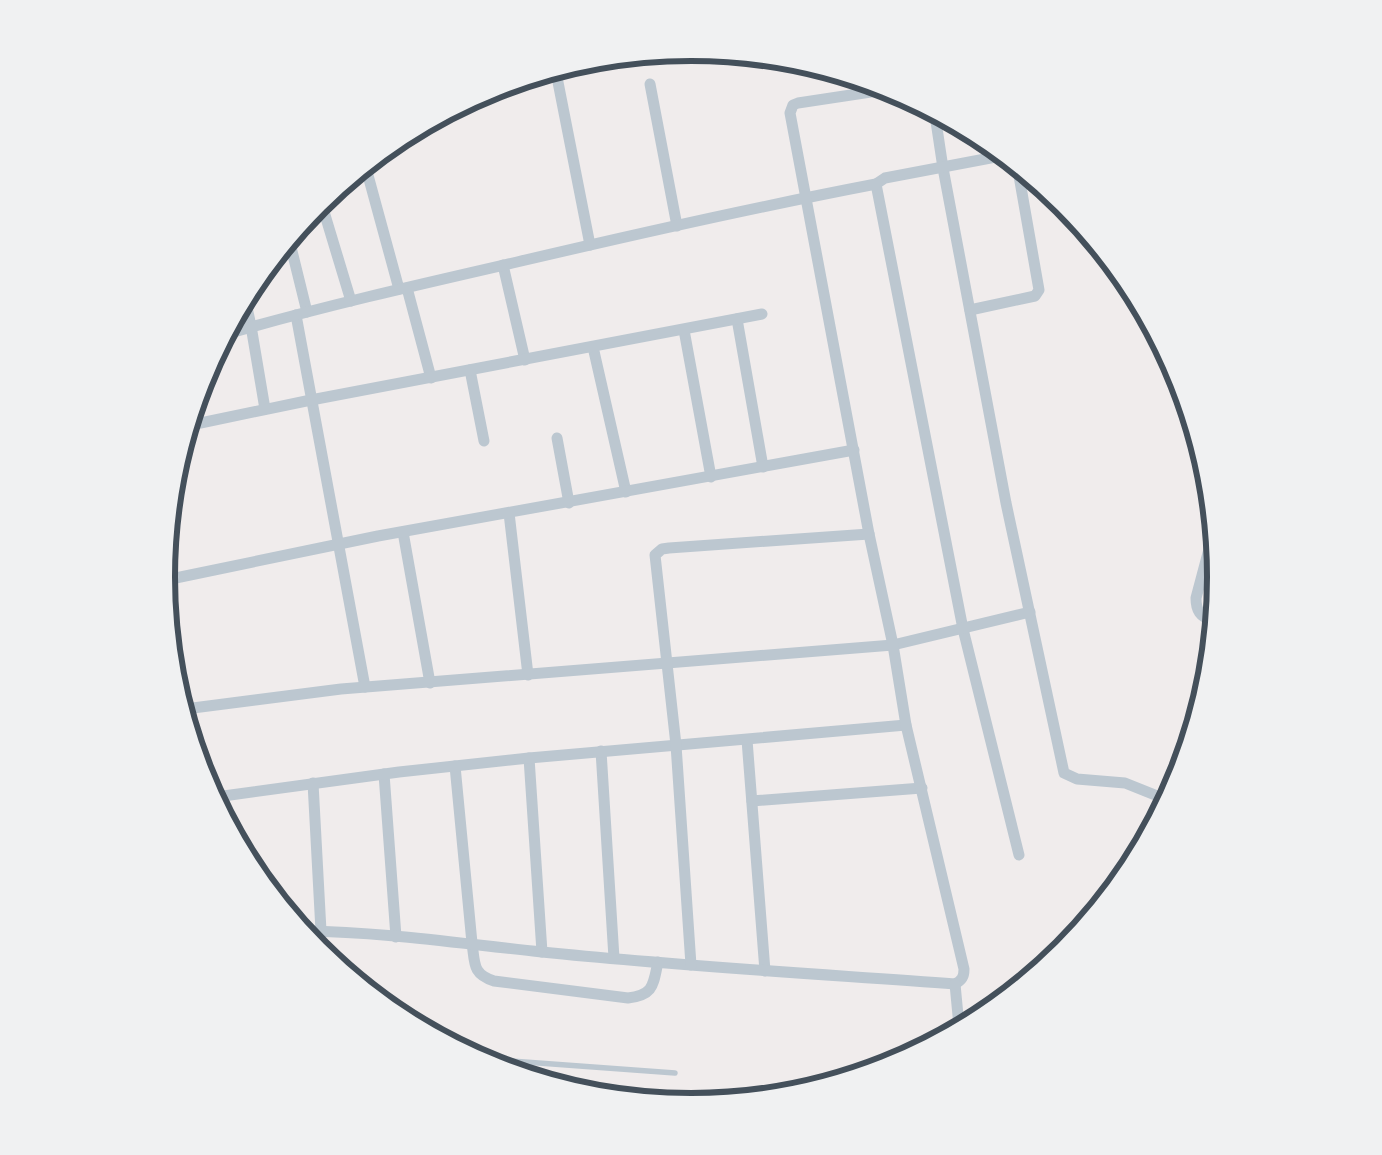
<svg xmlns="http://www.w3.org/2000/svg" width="1382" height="1155" font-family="'Public Sans',sans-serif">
<rect width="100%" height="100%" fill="#f0ecec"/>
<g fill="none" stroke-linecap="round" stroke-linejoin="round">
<polyline stroke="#bcc7d0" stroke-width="5.5" points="483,1059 675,1073"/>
<g stroke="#bcc7d0" stroke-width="11">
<polyline points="556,72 590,245"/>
<polyline points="650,84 677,226"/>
<polyline points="935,115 943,168 1006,503 1064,773 1077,779 1125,783 1165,799"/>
<polyline points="366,168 399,289"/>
<polyline points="876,184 963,629 1019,855"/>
<polyline points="322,205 351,301"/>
<polyline points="290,243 307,312"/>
<polyline points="503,265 525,360"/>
<polyline points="407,288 431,378"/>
<polyline points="246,303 251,326 265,409"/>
<polyline points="970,310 1035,296 1039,290 1018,170"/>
<polyline points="296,315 365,687"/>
<polyline points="737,319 763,467"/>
<polyline points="684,330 711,477"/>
<path d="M230,333C324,306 421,284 517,262C636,234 756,207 876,184L885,178L1001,156"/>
<polyline points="593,347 626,492"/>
<polyline points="470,370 484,441"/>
<polyline points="191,425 311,400 762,314"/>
<polyline points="557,438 569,503"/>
<polyline points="509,513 528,675"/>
<polyline points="403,532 430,683"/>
<polyline points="166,580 378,536 854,450"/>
<path d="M1212,621C1200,616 1196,611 1196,598L1212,538"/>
<polyline points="185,709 341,689 893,645 1030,612"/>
<polyline points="747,740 765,971"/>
<polyline points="601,751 614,958"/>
<polyline points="529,758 542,952"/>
<path d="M455,766L472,943C475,963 472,974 494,981L628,998C654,995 653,985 658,962"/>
<polyline points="384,774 396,937"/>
<polyline points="313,783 321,931"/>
<polyline points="216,797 399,772 529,758 906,725"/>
<polyline points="752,801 922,788"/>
<path d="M305,931C384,932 463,944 542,952C679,966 818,974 955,984C962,980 964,977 964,969L906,725L893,645L869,534L790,113L793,105L798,103L884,90"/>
<polyline points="691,965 676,745 655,555 662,549 669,548 869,534"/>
<polyline points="955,984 959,1026"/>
</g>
</g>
<path d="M0 0H1382V1155H0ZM175 577a516 516 0 1 1 1032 0a516 516 0 1 1-1032 0Z" fill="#f0f1f2" fill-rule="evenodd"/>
<path fill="none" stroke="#44505b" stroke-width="6" d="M175 577a516 516 0 1 1 1032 0a516 516 0 1 1-1032 0Z"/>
</svg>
